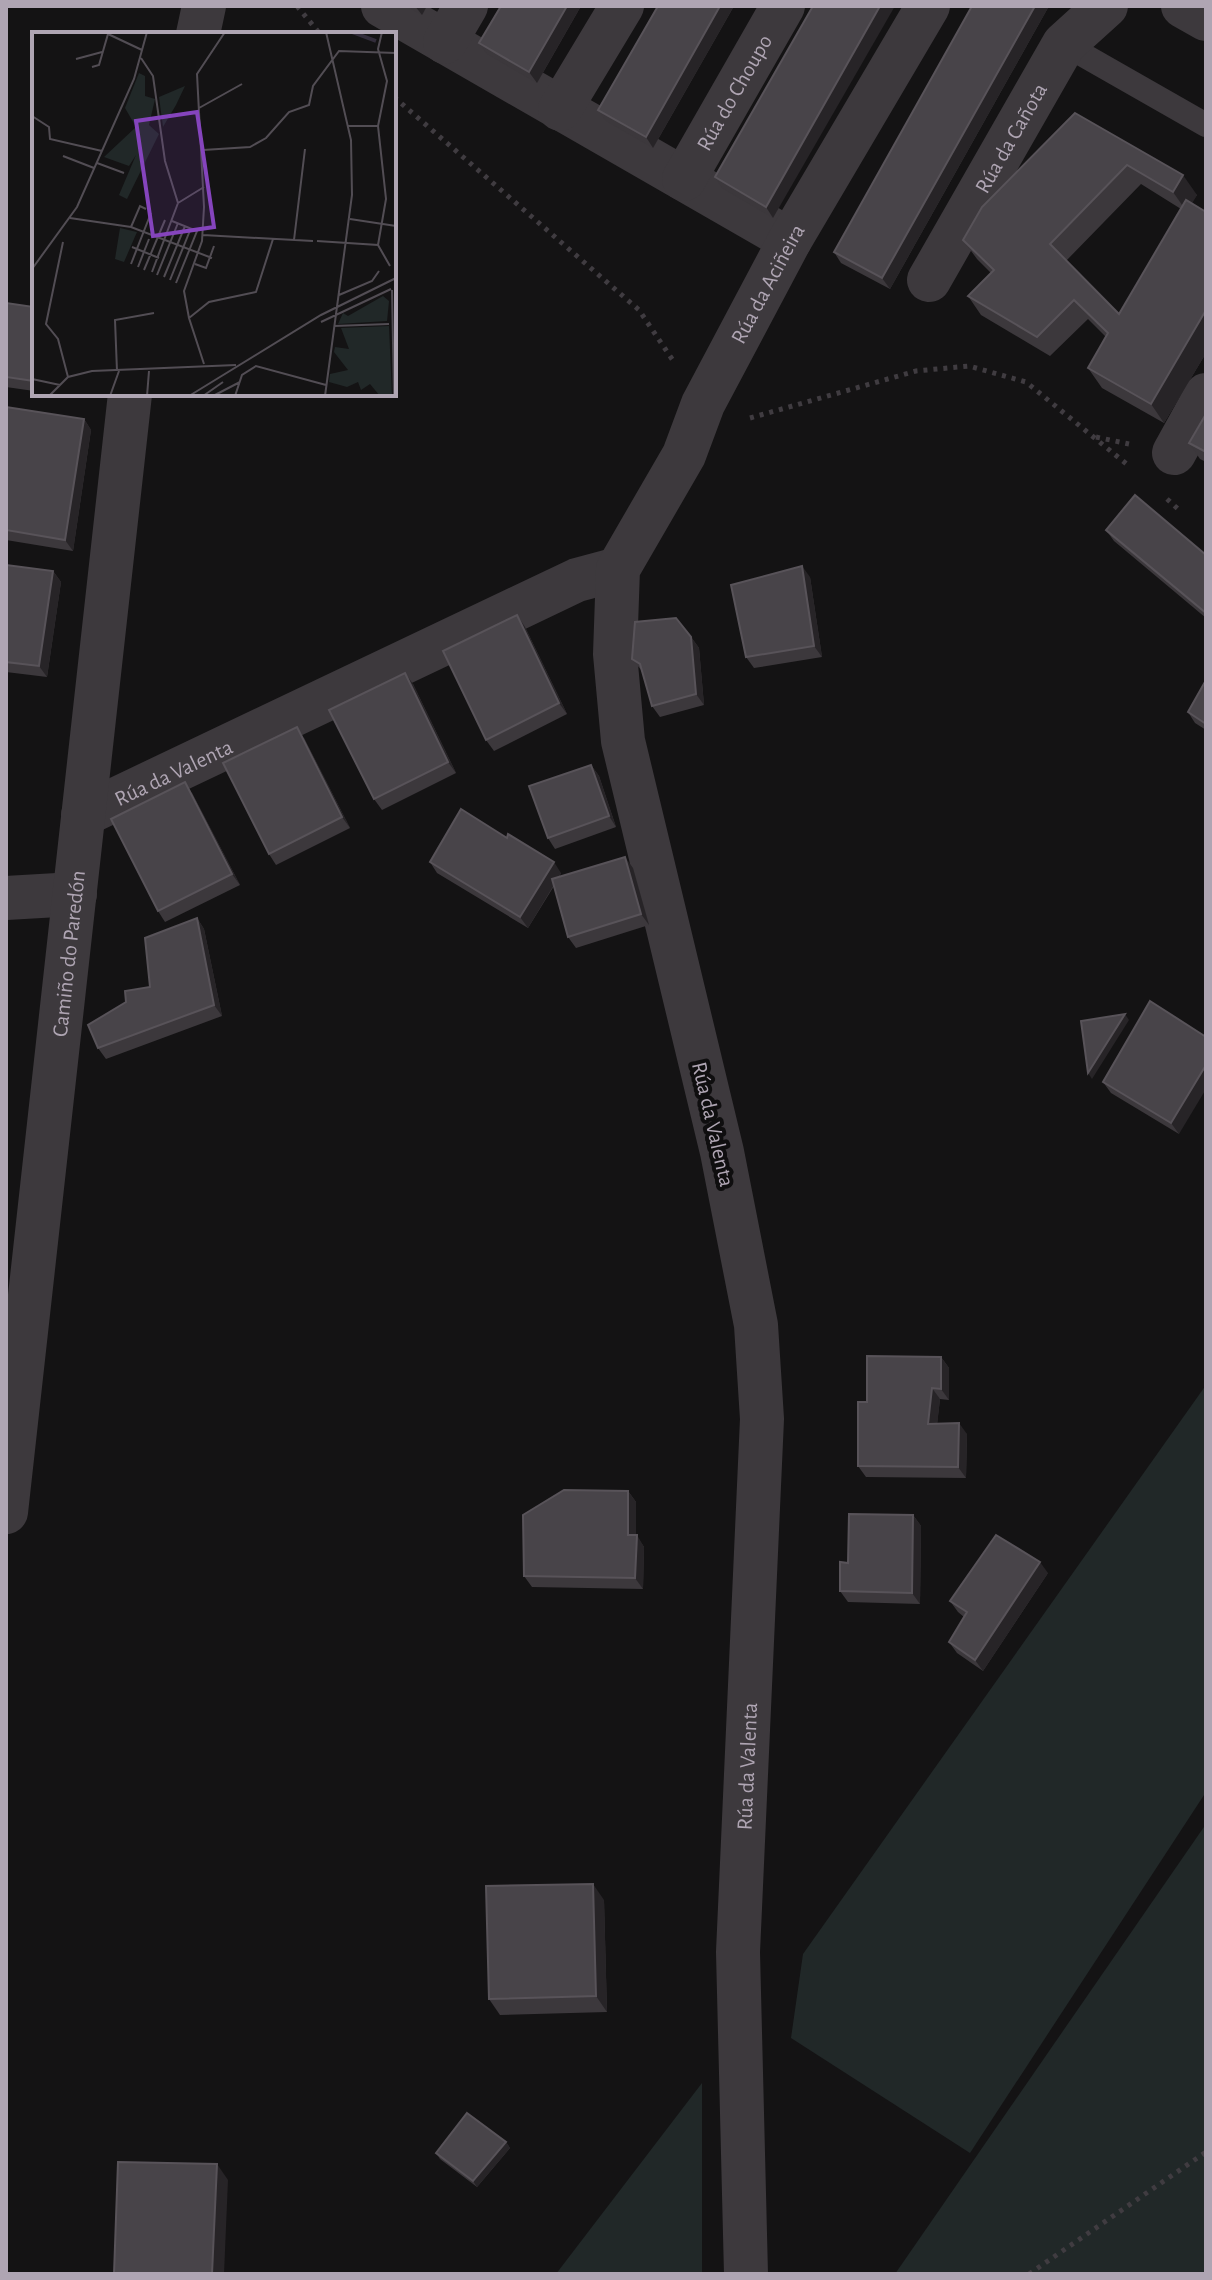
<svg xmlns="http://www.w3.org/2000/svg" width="1212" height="2280" font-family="'Alegreya Sans',sans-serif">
<rect width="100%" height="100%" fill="#141314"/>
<g fill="#212828">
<polygon points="1206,1385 1206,1792 970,2153 791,2038 803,1954"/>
<polygon points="1206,1824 1206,2274 895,2274"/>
<polygon points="702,2083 702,2274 556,2274"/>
</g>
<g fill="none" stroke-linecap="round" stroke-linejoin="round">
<g stroke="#403c41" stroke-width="5" stroke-dasharray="4 6" stroke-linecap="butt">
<polyline points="297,6 320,34"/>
<polyline points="394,97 639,310 674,362"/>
<polyline points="750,418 916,371 969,366 1026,382 1129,466"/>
<polyline points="1096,437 1129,444"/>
<polyline points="1167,499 1178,509"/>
<polyline points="1029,2274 1206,2152"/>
</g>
<polyline stroke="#3d393d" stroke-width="24" points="1064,44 1206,125"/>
<g stroke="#3d393d" stroke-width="44">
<polyline points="383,6 790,240"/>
<polyline points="1183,6 1206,19"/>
<polyline points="198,34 204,6"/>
<polyline points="445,42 466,6"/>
<polyline points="560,109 622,6"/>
<path id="s1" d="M684,179L783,6"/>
<path id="s2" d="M929,280L1064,44L1106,6"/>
<polyline points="1174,453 1206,395"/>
<path id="s3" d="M83,815L577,580L618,569"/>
<polyline points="6,898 75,894"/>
<path id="s4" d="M6,1512L130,394"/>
<path id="s5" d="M746,2274L738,1952L762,1419L756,1325L722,1152L623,741L615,654L618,569L684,455L703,404L790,240L928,6"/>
</g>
</g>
<g fill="#3c383c" fill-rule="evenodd">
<polygon points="406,6 427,6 422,15"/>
<polygon points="501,6 581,6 537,83 487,54 479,43"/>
<polygon points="658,6 734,6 653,148 606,121 598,110"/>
<polygon points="813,6 773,218 722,188 715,177"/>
<polygon points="972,6 1049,6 890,289 841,263 834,252"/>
<path d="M1075,113L1197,195L1191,203L1206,212V353L1164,423L1102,388L1088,368L1106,337L1088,319L1050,356L981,315L968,296L991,273L977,259L963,240ZM1141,184L1181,209L1119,314L1066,261Z"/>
<polygon points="6,303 34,307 34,391 6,387"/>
<polygon points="54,394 79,394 79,398"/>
<polygon points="6,407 84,419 91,430 73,551 6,540"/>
<polygon points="1206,414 1206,462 1200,459 1189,443"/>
<polygon points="1106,530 1206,555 1206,618 1114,541"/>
<polygon points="6,565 53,571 61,582 47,677 6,672"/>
<polygon points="810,577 822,657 754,668 746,657"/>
<polygon points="517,615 525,627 567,714 494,751 486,740"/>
<polygon points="691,637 699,648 704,705 660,717 652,706 642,671 632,659"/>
<polygon points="1206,680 1206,730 1195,723 1188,712"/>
<polygon points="413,684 456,773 382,810 374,799"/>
<polygon points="304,738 350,828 276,865 269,854"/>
<polygon points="591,765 599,776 616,827 555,849 548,838"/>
<polygon points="192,793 240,885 165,922 158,911"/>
<polygon points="430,862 561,873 559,877 633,868 649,925 576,948 568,937 554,886 528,928 437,873"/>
<polygon points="197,918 204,929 222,1016 106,1059 98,1048 150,987"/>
<polygon points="1150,1001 1179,1134 1111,1093 1103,1082"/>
<polygon points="941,1357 949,1368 949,1400 940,1399 937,1424 967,1434 966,1478 866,1477 858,1466 867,1402"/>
<polygon points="628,1491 636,1502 636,1535 644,1547 643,1589 532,1587 524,1576"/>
<polygon points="913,1515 921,1526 920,1604 848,1602 840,1591 848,1563"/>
<polygon points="1048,1573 983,1671 957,1653 949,1642 964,1617 958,1612 950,1601"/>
<polygon points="604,1900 607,2012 500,2015 489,1999"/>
<polygon points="506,2142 510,2148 477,2187 440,2159 436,2153"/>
</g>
<g fill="#272427">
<polygon points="415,6 427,6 422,15"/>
<polygon points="567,6 581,6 537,83 529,72"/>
<polygon points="720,6 734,6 653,148 646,137"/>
<polygon points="880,6 895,6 773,218 766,207"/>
<polygon points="1035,6 1049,6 890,289 882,278"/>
<polygon points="1183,175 1197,195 1187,212 1173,192"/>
<polygon points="1206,310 1206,353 1164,423 1151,404"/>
<polygon points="84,419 91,430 73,551 65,540"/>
<polygon points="802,566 810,577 822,657 814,646"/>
<polygon points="53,571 61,582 47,677 39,666"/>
<polygon points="517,615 525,627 567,714 559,703"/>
<polygon points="691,637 699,648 704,705 696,694"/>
<polygon points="405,673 413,684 456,773 448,762"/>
<polygon points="297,727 304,738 350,828 342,817"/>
<polygon points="591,765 599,776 616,827 609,816"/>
<polygon points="185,782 192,793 240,885 232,874"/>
<polygon points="625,857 633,868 649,925 641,914"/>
<polygon points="554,862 561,873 528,928 520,917"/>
<polygon points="197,918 204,929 222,1016 214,1005"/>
<polygon points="1125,1014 1129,1020 1092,1079 1088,1073"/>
<polygon points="1206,1065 1206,1089 1179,1134 1171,1123"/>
<polygon points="941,1357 949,1368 949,1400 941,1389"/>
<polygon points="932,1388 940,1399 936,1435 928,1424"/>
<polygon points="959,1423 967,1434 966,1478 958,1467"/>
<polygon points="628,1491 636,1502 636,1546 628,1535"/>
<polygon points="913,1515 921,1526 920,1604 912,1593"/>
<polygon points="637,1535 644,1547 643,1589 635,1578"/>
<polygon points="1040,1562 1048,1573 983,1671 975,1660"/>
<polygon points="593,1884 604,1900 607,2012 596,1996"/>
<polygon points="506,2142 510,2148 477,2187 473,2181"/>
<polygon points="217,2164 228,2180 224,2274 212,2274"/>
</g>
<g fill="#484449" stroke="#585359" stroke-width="2">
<polygon points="501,6 567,6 529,72 479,43"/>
<polygon points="658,6 720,6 646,137 598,110"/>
<polygon points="813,6 880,6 766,207 715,177"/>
<polygon points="972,6 1035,6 882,278 834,252"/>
<polygon points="1075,113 1183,175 1173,192 1127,165 1050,244 1119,314 1186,200 1206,212 1206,310 1151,404 1088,368 1108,333 1074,300 1037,337 968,296 994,270 963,240 982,207"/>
<polygon points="6,303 34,307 34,381 6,377"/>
<polygon points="6,407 84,419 65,540 6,530"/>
<polygon points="1206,414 1206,452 1189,443"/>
<polygon points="1135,495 1206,555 1206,613 1106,530"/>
<polygon points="6,565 53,571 39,666 6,662"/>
<polygon points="802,566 814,646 746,657 731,585"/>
<polygon points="517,615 559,703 486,740 443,651"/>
<polygon points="676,618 691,637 696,694 652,706 640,664 632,659 635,622"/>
<polygon points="405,673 448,762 374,799 329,710"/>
<polygon points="1206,680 1206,724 1188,712"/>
<polygon points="297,727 342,817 269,854 223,763"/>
<polygon points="591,765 609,816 548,838 529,786"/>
<polygon points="185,782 232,874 158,911 111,819"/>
<polygon points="461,809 507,838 508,834 554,862 520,917 430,862"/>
<polygon points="625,857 641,914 568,937 552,879"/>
<polygon points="197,918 214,1005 98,1048 88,1025 126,1002 125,991 150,987 145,938"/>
<polygon points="1150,1001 1206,1037 1206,1065 1171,1123 1103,1082"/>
<polygon points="1125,1014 1088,1073 1081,1021"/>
<polygon points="867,1356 941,1357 941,1389 932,1388 928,1424 959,1423 958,1467 858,1466 858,1402 867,1402"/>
<polygon points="564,1490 628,1491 628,1535 637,1535 635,1578 524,1576 523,1515"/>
<polygon points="849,1514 913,1515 912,1593 840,1591 840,1562 848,1563"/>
<polygon points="996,1535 1040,1562 975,1660 949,1642 967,1612 950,1601"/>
<polygon points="593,1884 596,1996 489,1999 486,1886"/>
<polygon points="467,2113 506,2142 473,2181 436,2153"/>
<polygon points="118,2162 217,2164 212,2274 114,2274"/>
</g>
<g text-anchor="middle" stroke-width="8" stroke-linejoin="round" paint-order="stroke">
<g font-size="22" fill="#afa5b3" stroke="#0f0e0f">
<text dy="8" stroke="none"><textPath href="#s1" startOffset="100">Rúa do Choupo</textPath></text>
<text dy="8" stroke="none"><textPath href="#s2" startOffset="164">Rúa da Cañota</textPath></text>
<text dy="8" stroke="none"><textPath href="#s5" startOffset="2044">Rúa da Aciñeira</textPath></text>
<text dy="8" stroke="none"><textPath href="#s3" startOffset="100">Rúa da Valenta</textPath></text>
<text dy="8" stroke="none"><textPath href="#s4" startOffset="562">Camiño do Paredón</textPath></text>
<text transform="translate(714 1124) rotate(77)" y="8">Rúa da Valenta</text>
<text dy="8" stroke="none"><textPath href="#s5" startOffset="508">Rúa da Valenta</textPath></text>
</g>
</g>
<g transform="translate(32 32)">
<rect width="364" height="364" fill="#141314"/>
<path d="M107,41L113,44V64L123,67L117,93L127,102L95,167L87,163L104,123L97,134L72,125L104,95L93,76ZM153,54L144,73L131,95L127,65ZM88,196L105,200L92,230L83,227ZM351,264L357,269L355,289L306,292L311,281L316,284ZM357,294L360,364H348L338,352L329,358L326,350L315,355L297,350L298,342L316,338L302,320L303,315L317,317L309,296Z" fill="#212828"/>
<path fill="none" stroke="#332d3b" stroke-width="4" d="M320,0L344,9"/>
<path fill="none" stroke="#524d54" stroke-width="2" d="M109,26L121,44L133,129L146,171M44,27L70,20M60,35L67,33L76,2L110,18M167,76L210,52M0,84L17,95L18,107L70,119M316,94H346M171,118L218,115L234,106L257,80L277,73L281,54L307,19L364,21M31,124L62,136M65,131L92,141M146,171L172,155M38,186L99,195L180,226M318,187L364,194M140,189L165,199L144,251M99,195L108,174L114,177M171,203L281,209M262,208L273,117M285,209L346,213L358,234M31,210L14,292L26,307L36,345M346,213L354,167L346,94L355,49L346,17L350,0M100,215L127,226M99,232L119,181M163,232L174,236L182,214M106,235L117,207M0,237L45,175L102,47L115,0M112,238L133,188M120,240L146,171M125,243L146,191M132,245L153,194M138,248L159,196M360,258L362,364M307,263L340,249L347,239M157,286L152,259L170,209L172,175L165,42L193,0M289,290L359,257M302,294L357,292M172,332L157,286L177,270L224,260L241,207M85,339L83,288L122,281M0,347L28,353M17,364L36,345L60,339L204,333M78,364L87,339M115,364L117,339M157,364L289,283L364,246M171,364L191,350M181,364L208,350M203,364L210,343L224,334L294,353M293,364L320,163L319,108L294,0"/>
<path fill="#8544bd" fill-opacity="0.15" stroke="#8544bd" stroke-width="4" d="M165,80L182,195L121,204L104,89Z"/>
<rect width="364" height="364" fill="none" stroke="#afa5b3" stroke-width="4"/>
</g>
<rect width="1212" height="2280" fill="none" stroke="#afa5b3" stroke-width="16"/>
</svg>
